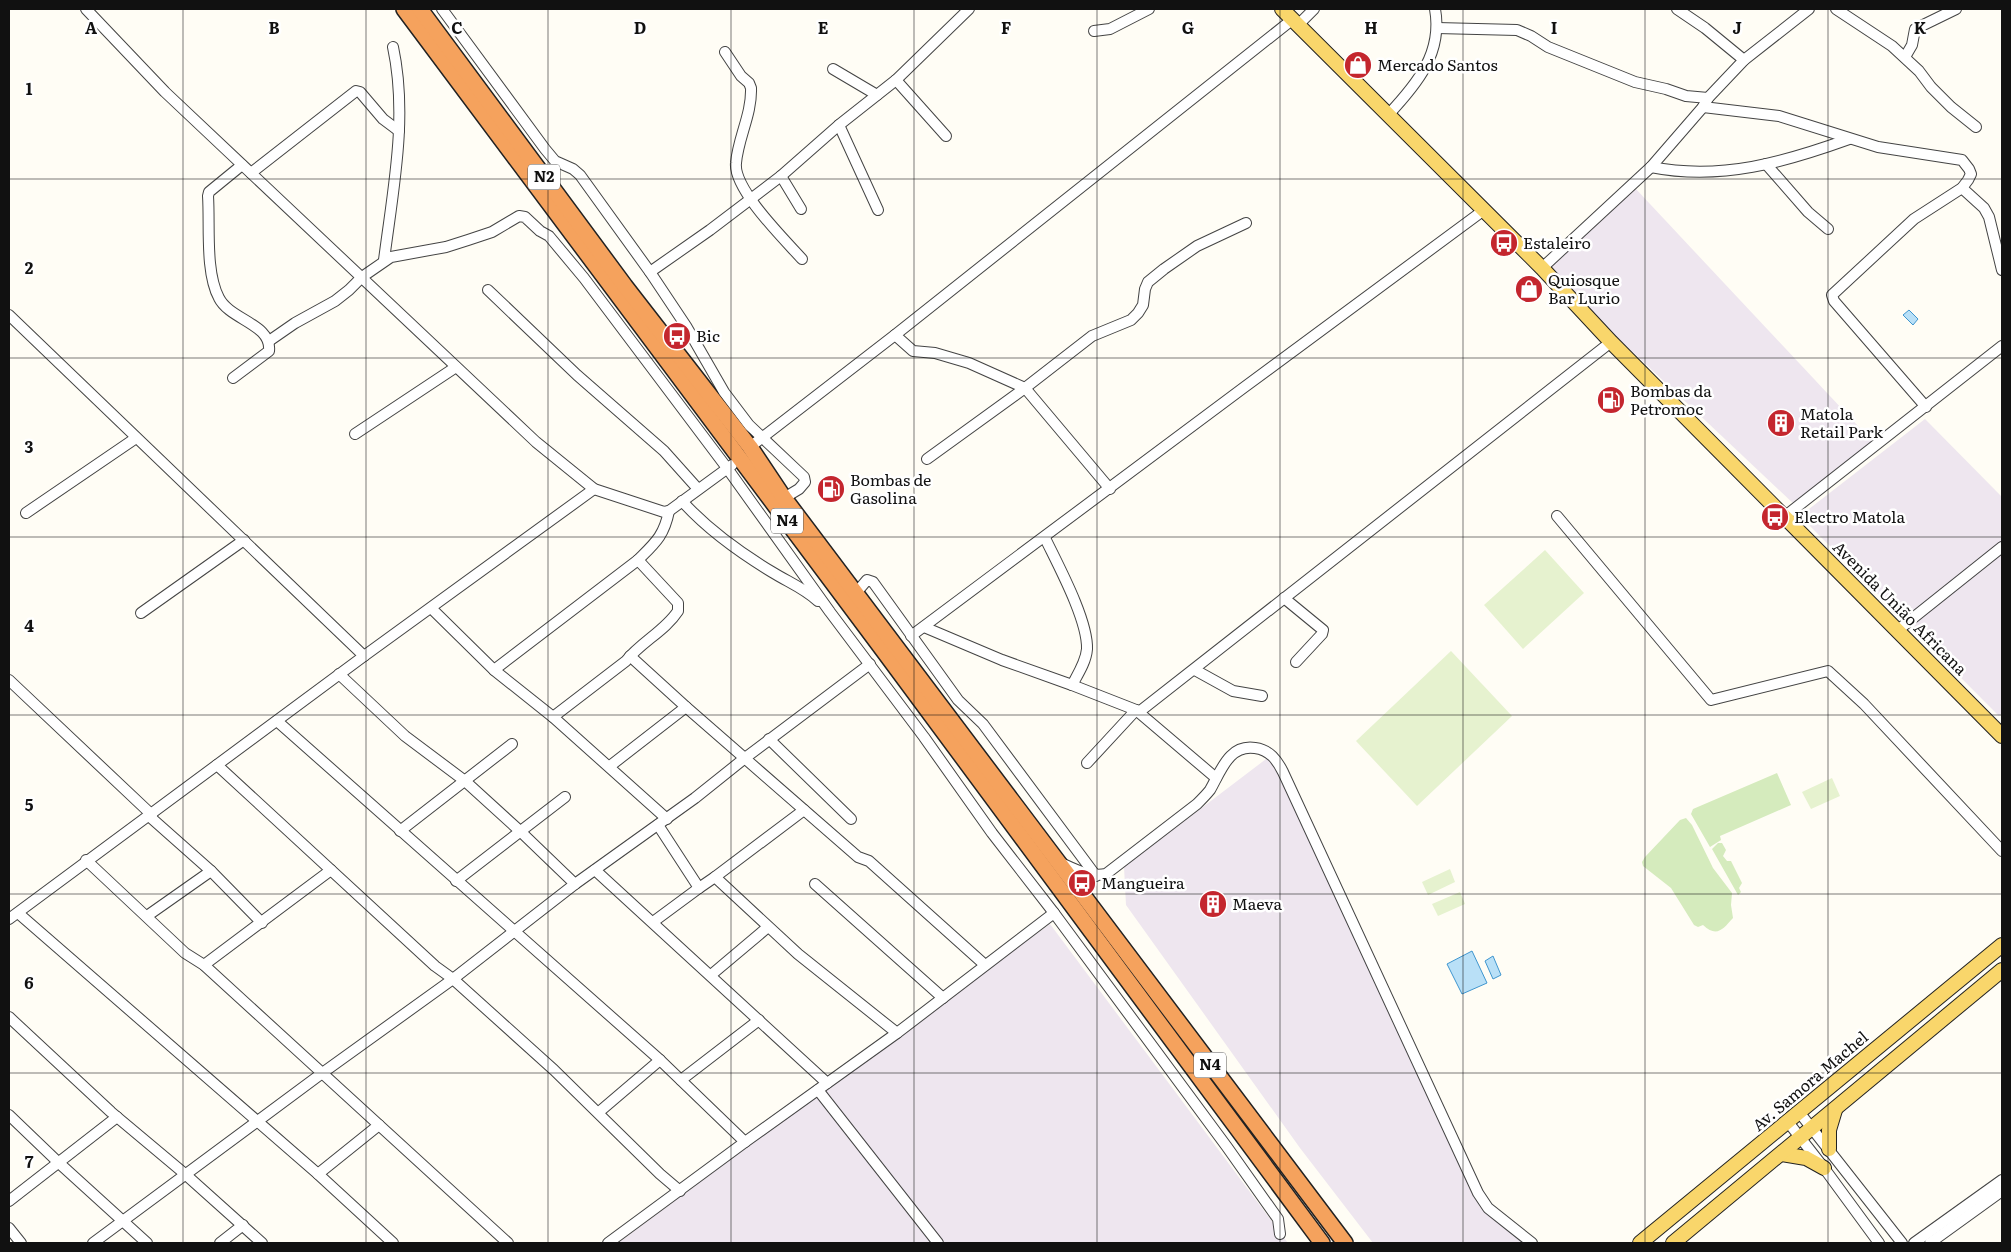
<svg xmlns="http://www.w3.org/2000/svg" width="2011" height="1252" font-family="Literata,serif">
<rect width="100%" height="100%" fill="#fffdf5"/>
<g fill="#eee6ef">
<polygon points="1635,188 1873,442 1796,506 1547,271"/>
<polygon points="1925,419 2002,497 2002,713 1999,716 1800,516"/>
<polygon points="1270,756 1480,1207 1529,1243 1373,1243 1300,1148 1126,905 1124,867"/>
<polygon points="1050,924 1288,1243 618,1243 955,993"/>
</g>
<g fill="#d5ebbd">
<polygon points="1777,773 1791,805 1720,836 1721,840 1710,847 1691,814 1693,809"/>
<path d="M1686,818L1692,825L1713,868L1732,893L1731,905L1733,918C1723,929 1717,938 1703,925L1698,927L1694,925L1671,888L1643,866L1642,862L1645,857L1680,820Z"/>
<polygon points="1718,843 1722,843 1726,850 1723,856 1727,861 1731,861 1742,883 1739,888 1741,892 1738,895 1712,849"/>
</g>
<g fill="#e6f2cf">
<polygon points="1545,550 1584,593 1523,649 1484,605"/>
<polygon points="1451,651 1512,716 1417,806 1356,741"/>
<polygon points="1832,778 1840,796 1811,809 1802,792"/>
<polygon points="1450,869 1455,882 1428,895 1422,882"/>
<polygon points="1460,892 1465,904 1438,916 1432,904"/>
</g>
<g fill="#b9e0f7" stroke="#3f96cf">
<polygon points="1909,310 1918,319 1913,325 1903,315"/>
<polygon points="1472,951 1487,983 1462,994 1447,964"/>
<polygon points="1493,956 1501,975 1493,979 1485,961"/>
</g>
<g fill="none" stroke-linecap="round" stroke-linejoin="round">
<defs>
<g id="minor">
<polyline points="86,9 165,92 536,442 594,489 664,512 669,511 732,465"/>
<polyline points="442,9 545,149 555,161 573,169 580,175 650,272 686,326 724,392 749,425 804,477 805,482 799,489 784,498"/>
<polyline points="1677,9 1705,28 1744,60"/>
<polyline points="1836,9 1892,46 1919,71 1931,87 1951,107 1976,127"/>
<polyline points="1298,25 1314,9"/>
<polyline points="1437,28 1517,30 1531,36 1548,47 1635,82 1666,89 1686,96 1708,98"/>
<polyline points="1094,31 1110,29 1149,9"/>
<path d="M725,52L741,76L749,83L751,88C752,114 738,138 736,163C733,189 785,240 802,259"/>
<polyline points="1905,57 1912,45 1915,29 1956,9"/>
<polyline points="833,69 877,95"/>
<polyline points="896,80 946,136"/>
<polyline points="1703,107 1779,116 1878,147 1962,160 1969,169 1971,174 1968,180 1962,188 1914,219 1832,295 1834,301 1926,407"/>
<path d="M1388,115C1417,84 1443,53 1435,9"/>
<polyline points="839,125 878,210"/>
<polyline points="1766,164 1808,212 1828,229"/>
<path d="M1651,167C1721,181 1785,162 1849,139"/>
<polyline points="251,173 356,91 360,92 383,119 399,131"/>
<polyline points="781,176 801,209"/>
<polyline points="1962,188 1984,208 1989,217 2002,270"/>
<path d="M384,260C393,189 408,117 393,47"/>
<polyline points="1542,268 1651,167 1703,107 1708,98 1744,60 1809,9"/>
<polyline points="650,272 710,230 781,176 839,125 896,80 969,9"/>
<polyline points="488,290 577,375 664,451 698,489"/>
<polyline points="9,315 364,656"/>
<polyline points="895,335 913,351 935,353 969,363 1025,388 1110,489"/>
<polyline points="269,341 295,323 335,301 349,290 362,277 391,257 446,247 468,240 492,232 519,216 525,217 540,231 549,236 584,278 727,468 830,612 924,737 992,833 1054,913 1227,1147 1278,1219 1280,1234"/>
<path d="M233,378L269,351C272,324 230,320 219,298C205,272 210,225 208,196L209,192L242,165"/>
<polyline points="355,434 456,367"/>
<polyline points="750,447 895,335 1293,19"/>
<polyline points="927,459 1025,388 1092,336 1131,320 1138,313 1143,305 1145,289 1148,282 1164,269 1197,246 1246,223"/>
<path d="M682,501C708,530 739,552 772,572C788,582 804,588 818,601"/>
<polyline points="26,513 136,438"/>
<polyline points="1557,516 1711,700 1828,671 1864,704 2002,851"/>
<polyline points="1784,517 2002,346"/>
<path d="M1045,538C1058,565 1088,620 1087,649C1086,662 1078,674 1072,685"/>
<polyline points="856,593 867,580 873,582 958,700 983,724 1096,876"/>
<polyline points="1284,598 1323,630 1322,634 1296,662"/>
<polyline points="431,608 494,670 553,717 667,819"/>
<polyline points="141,613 244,540"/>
<polyline points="924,627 1002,660 1072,685 1136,710 1216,778"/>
<polyline points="1898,630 2002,547"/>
<path d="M911,636C1102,493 1292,351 1484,210"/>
<polyline points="630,656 686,707 858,857 869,861 985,965"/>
<path d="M494,670L638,560C655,543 664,536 669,511"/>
<polyline points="1195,670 1233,691 1262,696"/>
<polyline points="339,674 405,736 465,781 521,832 575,884"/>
<polyline points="9,680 152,815"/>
<polyline points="1139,712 1611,342"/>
<path d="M553,717L626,661C641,642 665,631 678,611V603L638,560"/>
<polyline points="277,721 660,1060 745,1142"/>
<polyline points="769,739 851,819"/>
<polyline points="1087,763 1136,710"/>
<polyline points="217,765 435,966 453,979 554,1070 660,1174 680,1191"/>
<polyline points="610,766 686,707"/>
<polyline points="149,816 211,871 262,923"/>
<polyline points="658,825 699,888 715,877 798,954 897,1033"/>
<polyline points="400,831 512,744"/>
<polyline points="86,860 185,953 204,965 508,1243"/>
<path d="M1061,863C1076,870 1089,877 1106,874L1197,804C1201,800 1206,795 1210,790C1221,771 1229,744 1255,748C1270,750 1277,760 1283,772L1478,1193L1488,1208L1532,1243"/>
<polyline points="595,870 827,1083"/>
<polyline points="715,877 804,810"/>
<polyline points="456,881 565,797"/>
<polyline points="815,884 943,998"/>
<polyline points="18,913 318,1174 393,1243"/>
<polyline points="147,916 211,871"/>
<polyline points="9,919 364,656 594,489"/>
<polyline points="653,922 699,888"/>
<polyline points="204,965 331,870"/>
<polyline points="711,975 768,927"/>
<polyline points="9,1017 111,1112 185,1174 262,1243"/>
<polyline points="681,1080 759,1020"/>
<polyline points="818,1090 938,1243"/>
<polyline points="599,1112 660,1060"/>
<polyline points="1799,1112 1902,1243"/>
<polyline points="9,1115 59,1163 147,1243"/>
<polyline points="1788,1122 1824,1168 1879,1243"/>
<polyline points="318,1174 379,1125"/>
<polyline points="9,1201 117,1117"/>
<polyline points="9,1228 21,1243"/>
<polyline points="93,1243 321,1074 453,979 575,884 695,798 745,758 870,664"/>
<polyline points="220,1243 243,1225"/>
<polyline points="608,1243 745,1142 897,1033 1054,913"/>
<polyline points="1914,1243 2002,1180"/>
<polyline points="1930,1243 2002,1191"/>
</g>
<g id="major">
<polyline points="1282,9 1542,268 1611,342 2002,736"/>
<polyline points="1829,1149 1829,1130 1835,1110"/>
<polyline points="1782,1154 1806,1158 1824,1168"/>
<polyline points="1640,1243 2002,945"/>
<polyline points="1673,1243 2002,970"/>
</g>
<g id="highway">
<polyline points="404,9 883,650 1322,1243"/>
<polyline points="420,9 625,286 750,447 784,498 1345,1243"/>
</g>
</defs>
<use href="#minor" stroke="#444" stroke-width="12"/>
<use href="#major" stroke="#222" stroke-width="16"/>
<use href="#highway" stroke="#222" stroke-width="18"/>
<use href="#minor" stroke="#fff" stroke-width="10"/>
<use href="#major" stroke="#f9d66b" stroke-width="14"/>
<use href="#highway" stroke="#f5a25d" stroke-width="15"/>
</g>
<path fill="none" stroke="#111" stroke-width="1" stroke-opacity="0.55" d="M183,9V1243M366,9V1243M548,9V1243M731,9V1243M914,9V1243M1097,9V1243M1280,9V1243M1463,9V1243M1645,9V1243M1828,9V1243M9,179H2002M9,358H2002M9,537H2002M9,715H2002M9,894H2002M9,1073H2002"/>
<defs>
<symbol id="shop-disc" viewBox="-11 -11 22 22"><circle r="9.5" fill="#c4262e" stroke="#fff"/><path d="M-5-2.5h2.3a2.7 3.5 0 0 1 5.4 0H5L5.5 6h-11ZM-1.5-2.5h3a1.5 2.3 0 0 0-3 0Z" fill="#fff"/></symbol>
<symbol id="bus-disc" viewBox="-11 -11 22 22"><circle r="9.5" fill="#c4262e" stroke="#fff"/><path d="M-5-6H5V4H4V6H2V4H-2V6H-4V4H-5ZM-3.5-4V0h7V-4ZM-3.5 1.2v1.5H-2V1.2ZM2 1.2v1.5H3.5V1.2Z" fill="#fff"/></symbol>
<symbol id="fuel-disc" viewBox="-11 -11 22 22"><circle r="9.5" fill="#c4262e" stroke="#fff"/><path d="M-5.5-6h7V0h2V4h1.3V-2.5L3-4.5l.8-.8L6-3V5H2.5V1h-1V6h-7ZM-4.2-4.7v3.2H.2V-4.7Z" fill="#fff"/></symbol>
<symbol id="building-disc" viewBox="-11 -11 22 22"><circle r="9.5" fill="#c4262e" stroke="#fff"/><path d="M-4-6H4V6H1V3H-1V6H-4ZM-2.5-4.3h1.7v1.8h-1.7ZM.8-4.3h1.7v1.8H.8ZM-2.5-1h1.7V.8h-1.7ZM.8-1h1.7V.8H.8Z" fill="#fff"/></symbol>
</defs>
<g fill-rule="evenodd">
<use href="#shop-disc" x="1342" y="49" width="32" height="32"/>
<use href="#bus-disc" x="1488" y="227" width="32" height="32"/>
<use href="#shop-disc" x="1513" y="273" width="32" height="32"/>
<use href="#bus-disc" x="661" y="320" width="32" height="32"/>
<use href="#fuel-disc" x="1595" y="384" width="32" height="32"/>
<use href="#building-disc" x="1765" y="407" width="32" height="32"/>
<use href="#fuel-disc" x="815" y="473" width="32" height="32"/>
<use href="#bus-disc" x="1759" y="501" width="32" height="32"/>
<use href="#bus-disc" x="1066" y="867" width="32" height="32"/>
<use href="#building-disc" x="1197" y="888" width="32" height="32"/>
</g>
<g text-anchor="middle" stroke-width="5" stroke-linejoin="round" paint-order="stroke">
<g fill="#fff" stroke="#585858" stroke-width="1">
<rect x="528" y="164.5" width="32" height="25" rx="4"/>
<rect x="771" y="508.5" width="32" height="25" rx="4"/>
<rect x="1194" y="1052.5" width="32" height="25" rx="4"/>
</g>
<g font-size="15" font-weight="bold" fill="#111">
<text x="544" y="182">N2</text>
<text x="787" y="526">N4</text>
<text x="1210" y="1070">N4</text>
</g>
<g font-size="16" fill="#111" stroke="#fff" text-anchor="start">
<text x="1377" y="71">Mercado Santos</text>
<text x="1523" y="249">Estaleiro</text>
<text x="1548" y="286">Quiosque<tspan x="1548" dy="18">Bar Lurio</tspan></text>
<text x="696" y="342">Bic</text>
<text x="1630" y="397">Bombas da<tspan x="1630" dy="18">Petromoc</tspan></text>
<text x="1800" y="420">Matola<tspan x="1800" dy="18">Retail Park</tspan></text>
<text x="850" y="486">Bombas de<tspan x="850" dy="18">Gasolina</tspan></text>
<text x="1794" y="523">Electro Matola</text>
<text x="1101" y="889">Mangueira</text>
<text x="1232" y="910">Maeva</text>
</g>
<g font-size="16" fill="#111" stroke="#fff">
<text transform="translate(1900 608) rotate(45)" y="6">Avenida União Africana</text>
<text transform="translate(1810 1081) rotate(-40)" y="6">Av. Samora Machel</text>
</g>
</g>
<g font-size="16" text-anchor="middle" font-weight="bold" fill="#111" stroke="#fff" stroke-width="5" stroke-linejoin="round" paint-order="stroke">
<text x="91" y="34">A</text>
<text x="274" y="34">B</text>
<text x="457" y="34">C</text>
<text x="640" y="34">D</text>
<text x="823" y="34">E</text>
<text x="1006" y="34">F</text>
<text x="1188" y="34">G</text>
<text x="1371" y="34">H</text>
<text x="1554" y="34">I</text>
<text x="1737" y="34">J</text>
<text x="1920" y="34">K</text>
<text x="29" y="95">1</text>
<text x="29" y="274">2</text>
<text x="29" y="453">3</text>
<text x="29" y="632">4</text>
<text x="29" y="811">5</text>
<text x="29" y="989">6</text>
<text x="29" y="1168">7</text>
</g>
<rect width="2011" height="1252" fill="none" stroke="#111111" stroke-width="20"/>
</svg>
